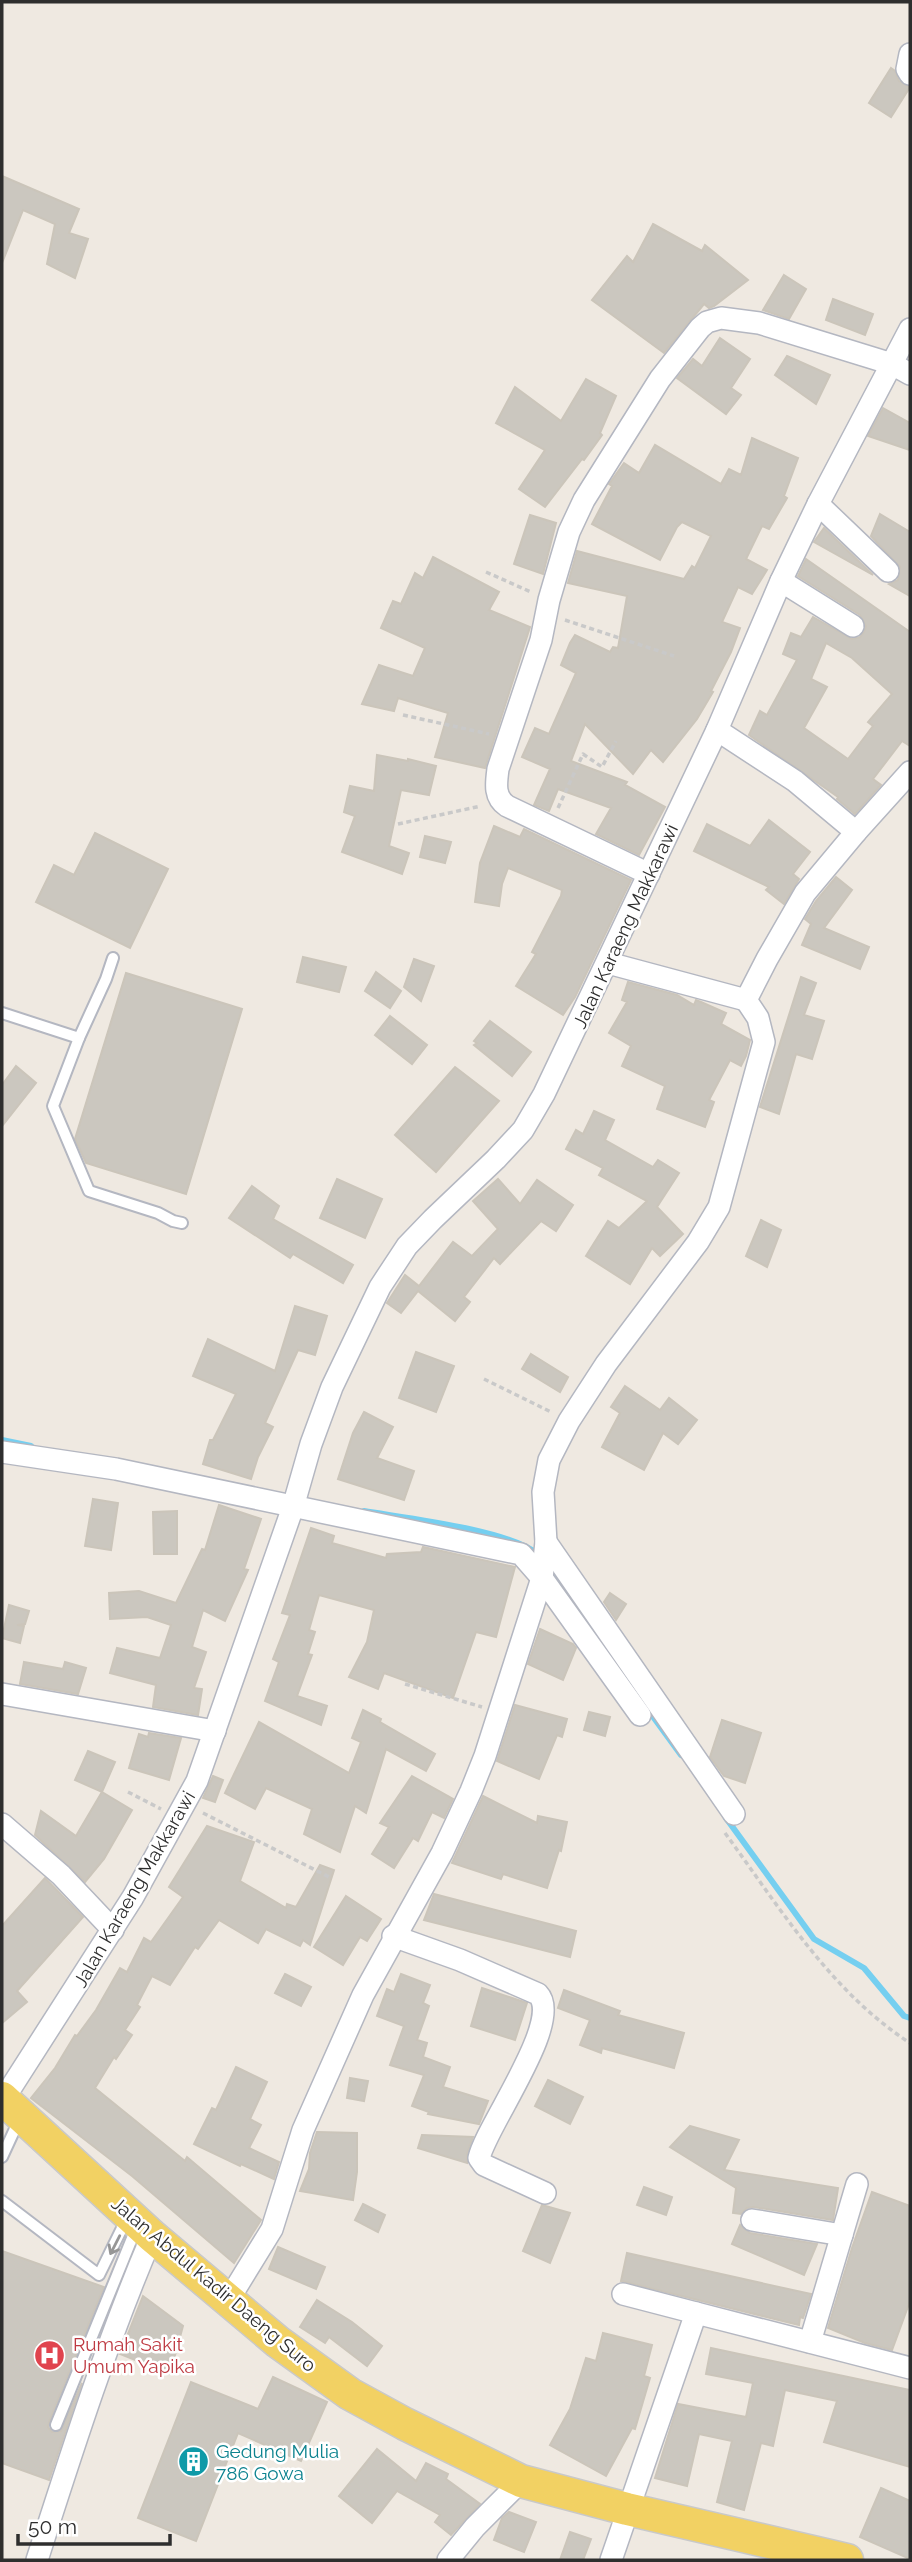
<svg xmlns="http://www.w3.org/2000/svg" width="912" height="2562" font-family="Raleway,sans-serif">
<rect width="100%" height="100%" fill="#efe9e1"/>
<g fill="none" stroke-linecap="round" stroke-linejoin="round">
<g stroke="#75cff0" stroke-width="6">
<polyline points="2,1440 31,1446"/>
<path d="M364,1511C405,1518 511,1530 539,1555"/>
<polyline points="549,1570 583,1618"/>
<polyline points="646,1707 681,1755"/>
<polyline points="726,1818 814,1939 864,1968 904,2016 910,2018"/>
</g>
</g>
<g fill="#cbc7bf" stroke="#cbc5ba" stroke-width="2" fill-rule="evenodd">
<polygon points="891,68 895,71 899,81 910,87 891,117 869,103"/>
<polygon points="2,176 79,209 69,233 88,239 75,278 47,264 55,224 23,210 2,263"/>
<polygon points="653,224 702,251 705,245 748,280 714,306 709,308 704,304 664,353 592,300 627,256 633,262"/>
<polygon points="784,275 806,289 789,319 763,310"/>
<polygon points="833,299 873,314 865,335 826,320"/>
<polygon points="720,338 750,359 731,388 741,395 726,414 677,378 693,359 702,366"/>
<polygon points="787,356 830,375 816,404 775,375"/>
<polygon points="586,379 616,396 600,433 602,435 584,460 582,459 545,507 519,489 545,450 496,423 515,387 561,421"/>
<polygon points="883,408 910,423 910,450 868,436"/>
<polygon points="752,438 798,458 784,496 787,498 769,529 762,526 746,559 767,570 752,594 738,587 722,622 740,628 731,652 711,691 713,692 697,719 663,762 651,750 633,774 585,724 571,761 627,782 625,785 665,807 639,855 596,834 611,808 558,789 549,811 534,805 550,769 522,757 535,728 549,734 576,673 561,665 570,643 575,635 610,652 613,647 618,648 627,596 568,583 577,551 684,579 692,566 695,568 711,536 682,522 677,527 660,560 592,524 612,486 609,484 624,463 639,473 655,445 721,484 729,469 741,475"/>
<polygon points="880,514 910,532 910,596 889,584 898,580 900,567 871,536"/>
<polygon points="530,515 556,523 543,574 514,564"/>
<polygon points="824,528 873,575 814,542"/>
<polygon points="433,557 499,592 489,610 530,627 485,768 435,757 448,713 398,698 394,711 362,704 379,665 413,676 425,648 381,628 393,601 401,604 415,573 423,578"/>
<path d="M806,559L910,632V746L902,741L873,779L881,785L855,814L837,799L838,797L749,735L760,711L767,715L797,660L783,654L791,633L801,637L813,617L852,639L860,637L864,632L866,626L860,615L798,576ZM826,643L852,658L892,694L868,722L873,726L848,759L804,728L827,687L811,679Z"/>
<polygon points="377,755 408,761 408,759 436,766 429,795 401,790 389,846 409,853 402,874 342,852 355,816 344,812 350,786 374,791"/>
<polygon points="769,820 810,852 793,874 799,879 784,904 766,890 769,887 694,851 707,824 750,846"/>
<polygon points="494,826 520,837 524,829 631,880 575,997 563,1015 516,986 536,954 532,952 561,896 562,890 508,868 502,884 499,906 475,902 480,863"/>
<polygon points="95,833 168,869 130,948 36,902 54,865 74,875"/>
<polygon points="425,836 451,842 445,863 420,857"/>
<polygon points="836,877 852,890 824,928 869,947 860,969 802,945 811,924 805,919 816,901"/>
<polygon points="303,957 346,967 339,992 297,982"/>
<polygon points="414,959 434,966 421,1001 404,987"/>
<polygon points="376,972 401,991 390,1008 365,991"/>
<polygon points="126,973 242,1009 186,1194 86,1163 75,1139"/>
<polygon points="801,977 816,983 804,1015 824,1021 812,1059 796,1054 779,1114 760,1107"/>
<polygon points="628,982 677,995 694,1005 696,1000 701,1002 726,1013 721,1024 750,1040 746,1056 741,1066 730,1060 709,1100 714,1102 705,1127 657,1109 665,1086 622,1066 631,1046 609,1033 627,1002 622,1000"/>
<polygon points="390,1016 427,1045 412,1064 375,1035"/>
<polygon points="490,1021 531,1052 512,1076 474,1045 477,1043 474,1041"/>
<polygon points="16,1066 36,1083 2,1126 2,1085"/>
<polygon points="455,1067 499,1101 436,1172 395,1135"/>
<polygon points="594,1111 614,1120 605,1140 653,1167 658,1160 679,1173 657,1207 683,1234 660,1256 652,1248 630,1284 586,1256 608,1221 619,1228 647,1201 599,1175 603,1168 566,1149 576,1130 583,1134"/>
<polygon points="337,1179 382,1199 365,1238 320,1218"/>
<polygon points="498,1179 520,1204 537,1180 573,1205 556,1231 541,1221 500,1264 494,1258 464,1297 470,1302 455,1321 418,1291 401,1313 387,1303 405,1275 419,1286 453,1242 472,1256 498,1229 473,1201"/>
<polygon points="252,1186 279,1206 273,1219 353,1265 343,1283 293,1254 290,1258 229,1218"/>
<polygon points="761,1220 781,1230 767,1267 746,1256"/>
<polygon points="295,1306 327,1316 315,1355 298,1350 265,1423 273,1427 258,1457 251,1479 203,1464 210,1440 213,1440 236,1394 193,1376 208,1339 275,1371"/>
<polygon points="416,1352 454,1366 436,1412 399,1398"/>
<polygon points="531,1354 568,1377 560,1392 522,1369"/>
<polygon points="625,1386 660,1410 669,1398 697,1420 678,1444 663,1433 644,1470 602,1447 620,1413 611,1407"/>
<polygon points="364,1412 393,1427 377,1458 414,1471 404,1500 338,1479 353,1433"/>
<polygon points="93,1499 118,1503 111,1550 85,1546"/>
<polygon points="219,1505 261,1519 244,1569 248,1570 225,1621 203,1610 192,1647 206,1652 194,1688 202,1689 198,1715 153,1707 156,1685 110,1673 117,1648 160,1658 171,1625 147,1617 110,1619 109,1593 139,1591 176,1603 202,1549 205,1550"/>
<polygon points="177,1511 177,1554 154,1554 153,1512"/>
<polygon points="311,1528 334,1536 332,1543 386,1558 387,1554 421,1552 423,1547 515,1567 496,1637 476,1632 453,1698 384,1673 378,1689 349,1677 367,1642 374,1610 319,1595 309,1630 315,1632 308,1654 312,1655 297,1696 327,1706 321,1725 265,1701 279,1662 273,1659 290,1615 282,1613"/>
<polygon points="610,1593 626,1604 616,1620 604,1602"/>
<polygon points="9,1605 29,1611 25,1624 17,1625 24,1626 20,1643 2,1638"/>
<polygon points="540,1629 573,1644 576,1648 563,1680 528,1664"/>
<polygon points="24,1662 63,1669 65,1662 86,1668 78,1694 20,1684"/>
<polygon points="515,1705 567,1719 562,1737 557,1735 539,1779 497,1761"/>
<polygon points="363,1710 381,1719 380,1722 435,1754 426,1771 386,1749 366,1813 355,1806 340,1852 304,1834 312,1809 266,1788 255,1809 225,1793 259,1722 349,1773 361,1742 352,1738"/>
<polygon points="589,1712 610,1717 605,1736 584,1730"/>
<polygon points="722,1720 761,1733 745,1783 724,1776 710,1757"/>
<polygon points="149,1733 181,1738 169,1780 129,1768 139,1734 148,1737"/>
<polygon points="88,1751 115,1762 102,1792 75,1780"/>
<polygon points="213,1776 223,1780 215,1802 203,1798"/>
<polygon points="412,1776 453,1799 444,1818 432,1812 418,1841 413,1838 394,1868 372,1854 389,1827 380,1823"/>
<polygon points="102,1792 132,1810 104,1859 85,1882 35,1835 41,1811 76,1836"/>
<polygon points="483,1796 537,1823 538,1816 567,1822 561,1851 559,1850 547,1888 503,1874 501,1879 452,1863"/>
<polygon points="207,1826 254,1842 240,1881 286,1908 287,1904 296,1907 320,1865 334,1870 310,1945 303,1940 300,1946 266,1929 258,1943 219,1920 198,1949 195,1947 170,1985 152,1976 137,2005 140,2007 125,2030 132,2035 116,2059 114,2057 95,2088 185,2161 187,2157 261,2220 234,2263 132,2176 31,2098 55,2068 75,2035 77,2036 96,2010 120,1968 127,1972 144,1938 151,1942 183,1897 169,1887"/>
<polygon points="45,1878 83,1917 17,1991 27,2002 2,2023 2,1926"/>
<polygon points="434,1894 576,1931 570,1957 424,1920"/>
<polygon points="346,1896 381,1919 367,1941 360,1937 343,1965 314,1947"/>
<polygon points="285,1974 311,1987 301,2006 275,1993"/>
<polygon points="401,1974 430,1985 423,2003 429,2006 417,2040 427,2043 423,2057 450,2067 443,2087 488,2101 479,2124 428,2114 429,2112 412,2106 424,2075 390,2065 404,2026 377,2016 387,1989 394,1992"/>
<polygon points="482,1988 527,2003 515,2040 471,2026"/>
<polygon points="564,1990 620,2011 618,2015 684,2033 674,2068 602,2048 601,2053 580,2045 590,2020 558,2008"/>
<polygon points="236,2067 267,2082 250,2119 261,2125 249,2148 279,2162 274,2179 241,2164 240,2166 194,2144 212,2108 216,2110"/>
<polygon points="350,2078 368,2081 364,2101 347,2098"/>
<polygon points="548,2080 583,2097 570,2124 535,2106"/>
<polygon points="690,2126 739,2140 724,2170 838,2188 833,2220 754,2207 747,2208 741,2214 733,2213 736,2188 670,2147"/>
<polygon points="317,2132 357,2133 357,2172 353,2200 300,2191 309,2169 310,2153"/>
<polygon points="422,2135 473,2137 467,2154 467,2163 418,2148"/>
<polygon points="644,2187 672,2197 666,2215 637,2205"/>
<polygon points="872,2192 910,2206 910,2301 892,2350 865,2343 828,2328 852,2248"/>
<polygon points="363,2204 385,2215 378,2232 355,2220"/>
<polygon points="542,2205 570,2213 550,2263 523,2251"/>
<polygon points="740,2225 750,2233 817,2244 804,2275 732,2244"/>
<polygon points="278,2247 325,2267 316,2289 269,2269"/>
<polygon points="2,2251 104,2287 49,2422 48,2427 52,2432 61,2431 82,2383 49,2480 2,2463"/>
<polygon points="627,2253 788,2289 811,2294 803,2318 800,2317 799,2325 621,2281"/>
<polygon points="143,2296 183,2326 170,2374 120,2354"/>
<polygon points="317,2300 352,2322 382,2346 367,2366 329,2337 325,2343 300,2327"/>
<polygon points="603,2333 652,2345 644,2376 650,2378 635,2429 632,2428 606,2476 550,2445 570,2409 586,2358 596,2361"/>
<polygon points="711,2348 910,2390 910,2467 824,2442 837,2401 785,2390 773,2446 761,2443 744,2510 717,2502 732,2441 699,2434 687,2486 655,2478 678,2404 746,2417 753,2383 706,2374"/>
<polygon points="273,2377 327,2402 301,2461 238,2433 196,2541 138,2518 191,2382 258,2409"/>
<polygon points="377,2449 416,2481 426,2463 448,2474 446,2479 480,2504 451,2535 435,2522 440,2515 397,2491 372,2523 339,2496"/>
<polygon points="881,2488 910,2501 910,2559 860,2537"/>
<polygon points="509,2512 536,2522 524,2552 494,2540 502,2518"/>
<polygon points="570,2532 591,2539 583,2560 560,2560"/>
</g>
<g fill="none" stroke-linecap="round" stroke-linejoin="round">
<defs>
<g id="lane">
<polyline points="2,1013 79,1038 106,979 113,958"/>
<polyline points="79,1038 53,1106 89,1191 158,1213 173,1221 182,1223"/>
<polyline points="2,2157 20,2118"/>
<polyline points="2,2201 99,2275 127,2218"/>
<polyline points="56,2425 137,2226"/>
</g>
<g id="street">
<polyline points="910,54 907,69 910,74"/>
<polyline points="818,504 888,571"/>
<polyline points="781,581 853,626"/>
<polyline points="717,730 795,781 856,832 910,772"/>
<path d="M649,874L507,806C494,797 496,784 498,769L541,640L549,600L569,532L584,500L660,379L700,328L707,322L721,318L759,323L892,364L910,374"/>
<polyline points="608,963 746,1000 767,959 805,893 856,832"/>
<polyline points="2,1452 116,1469 521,1554 542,1578 640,1715"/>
<polyline points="546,1542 734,1814"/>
<polyline points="2,1694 215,1731"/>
<polyline points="2,1824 61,1875 113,1930"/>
<path d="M393,1936L460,1960L538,1994C564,2021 486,2126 479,2158L484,2165L545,2193"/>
<polyline points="3,2100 133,1897 197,1781 293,1507 311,1444 332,1387 380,1287 407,1246 433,1219 496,1159 523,1130 544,1094 717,730 781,581 818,504 910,329"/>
<polyline points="752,2220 842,2235"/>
<polyline points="229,2299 272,2229 303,2130 363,1995 442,1853 471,1791 485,1756 542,1578 546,1542 543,1492 549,1460 569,1421 606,1364 698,1242 719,1207 764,1042 758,1018 746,1000"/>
<polyline points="696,2313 910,2368"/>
<polyline points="810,2342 857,2184"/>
<path d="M37,2560C72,2451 107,2341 152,2236"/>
<polyline points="448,2560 475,2527 521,2481"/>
<polyline points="611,2560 696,2313 623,2294"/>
</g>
<polyline id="primary" points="2,2098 152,2236 278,2342 350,2394 405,2424 521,2481 627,2509 847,2560"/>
</defs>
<use href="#lane" stroke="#b4b7c1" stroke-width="14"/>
<use href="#street" stroke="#b4b7c1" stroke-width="24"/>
<use href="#primary" stroke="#c9c9c9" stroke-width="35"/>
<g stroke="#c9c9c9" stroke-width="3.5" stroke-dasharray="5 3.5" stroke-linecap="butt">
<polyline points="486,572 531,592"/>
<polyline points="565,620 674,656"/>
<polyline points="403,715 489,734"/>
<polyline points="558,808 583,754 602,767 616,741"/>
<polyline points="398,824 481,806"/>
<polyline points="484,1379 551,1412"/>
<polyline points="405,1684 482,1707"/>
<polyline points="128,1792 161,1809"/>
<polyline points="203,1813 329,1877"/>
<path d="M725,1833C780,1908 831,1992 910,2043"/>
</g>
<use href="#lane" stroke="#fff" stroke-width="10"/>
<use href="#street" stroke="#fff" stroke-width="21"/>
<use href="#primary" stroke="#f2d163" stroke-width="32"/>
</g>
<defs><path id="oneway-shaft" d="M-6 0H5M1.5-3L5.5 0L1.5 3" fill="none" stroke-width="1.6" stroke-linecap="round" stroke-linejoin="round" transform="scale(1.75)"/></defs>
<use stroke="#969696" href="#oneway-shaft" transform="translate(115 2245) rotate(117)"/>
<defs>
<symbol id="hospital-disc" viewBox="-11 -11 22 22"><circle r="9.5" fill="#e0444e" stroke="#fff"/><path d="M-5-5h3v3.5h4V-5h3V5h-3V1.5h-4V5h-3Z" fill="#fff"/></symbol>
<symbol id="building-disc" viewBox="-11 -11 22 22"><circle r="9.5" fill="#0f9aa8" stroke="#fff"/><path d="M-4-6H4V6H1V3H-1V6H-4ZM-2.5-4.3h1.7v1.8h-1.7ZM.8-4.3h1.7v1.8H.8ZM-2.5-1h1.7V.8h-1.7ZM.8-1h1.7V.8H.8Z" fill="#fff"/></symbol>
</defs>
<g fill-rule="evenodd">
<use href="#hospital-disc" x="32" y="2338" width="35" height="35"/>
<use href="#building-disc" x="176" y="2444" width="35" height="35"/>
</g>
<g text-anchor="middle" stroke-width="5" stroke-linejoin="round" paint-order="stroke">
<g font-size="19" fill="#2e2e2e" stroke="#fff">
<text transform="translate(625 926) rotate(-65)" y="7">Jalan Karaeng Makkarawi</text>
<text transform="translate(134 1889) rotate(-60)" y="7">Jalan Karaeng Makkarawi</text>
<text transform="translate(214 2284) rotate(40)" y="7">Jalan Abdul Kadir Daeng Suro</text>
</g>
<g font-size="19" fill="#be3a42" stroke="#fff" text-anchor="start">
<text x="73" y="2351">Rumah Sakit<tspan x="73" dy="22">Umum Yapika</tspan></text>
</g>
<g font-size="19" fill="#0d838f" stroke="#fff" text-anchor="start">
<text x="216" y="2458">Gedung Mulia<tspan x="216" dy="22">786 Gowa</tspan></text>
</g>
</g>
<rect width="912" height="2562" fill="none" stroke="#2e2e2e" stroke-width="7"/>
<path d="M18 2534v10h152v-10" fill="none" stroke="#2e2e2e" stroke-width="3.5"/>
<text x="28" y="2534" font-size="21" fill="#2e2e2e" stroke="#ffffff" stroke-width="5" paint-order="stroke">50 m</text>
</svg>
